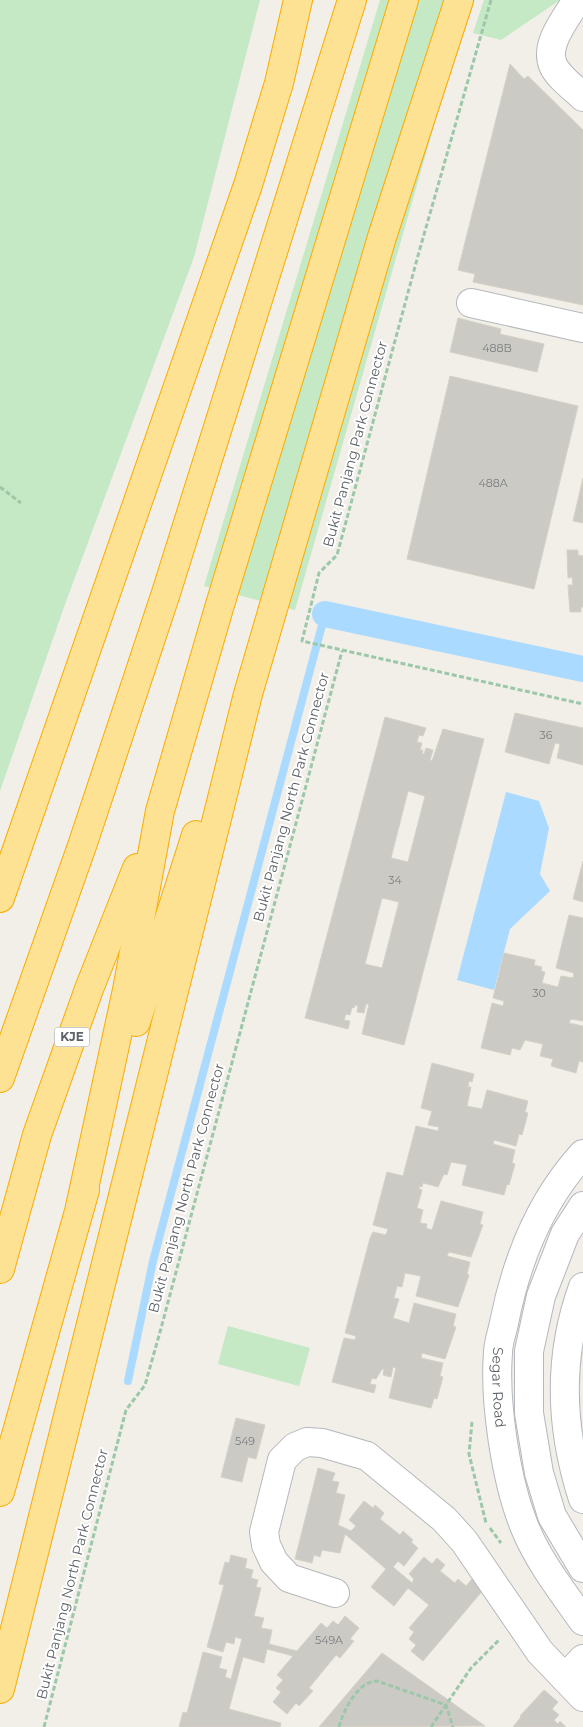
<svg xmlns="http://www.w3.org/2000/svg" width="583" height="1727" font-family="Montserrat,sans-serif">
<rect width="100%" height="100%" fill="#f1efe8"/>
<g fill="#c5e8c5">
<polygon points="0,0 260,0 194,257 64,607 0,791"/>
<polygon points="380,0 475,0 450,70 295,610 204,586"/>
<polygon points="484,0 560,0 501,40 473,33"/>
<polygon points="228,1326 310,1348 299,1386 218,1364"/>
</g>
<polygon fill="#aadaff" points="506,792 539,801 549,828 540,874 550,891 510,929 494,990 457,980"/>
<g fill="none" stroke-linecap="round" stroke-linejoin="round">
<polyline stroke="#aadaff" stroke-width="8" points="128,1381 153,1261 325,614"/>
<polyline stroke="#aadaff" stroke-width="26" points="325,614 583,669"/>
</g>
<g fill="#cccac5" stroke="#d6d1c6" fill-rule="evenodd">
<polygon points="510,64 524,79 528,76 583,130 583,305 473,282 475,274 458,270"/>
<polygon points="458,318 501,329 500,334 544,344 537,372 450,352"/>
<polygon points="450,376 578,406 534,589 407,559"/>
<polygon points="583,478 583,523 573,521"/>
<polygon points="567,550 578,550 578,555 583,556 583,607 581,607 581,612 570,612 568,585 573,585 572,577 568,578"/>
<polygon points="515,713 583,728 583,765 557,758 560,744 555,743 549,764 505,752"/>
<path d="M385,717L426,728L423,736L419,735L417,742L422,743L420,750H423L422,754H424L426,748L433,750L430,760L432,761L443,729L484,739L404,1045L362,1034L369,1004H366L364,1013L357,1012L358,1006L355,1005L354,1008L352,1007L350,1015L346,1014L344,1020L350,1021L348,1029L305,1018ZM408,791L425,796L408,862L391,858ZM382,898L399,902L382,968L365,964Z"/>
<polygon points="583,861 583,902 573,899"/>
<polygon points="569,915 583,918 583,1021 571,1019 569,1023 583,1026 583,1062 579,1061 576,1073 551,1066 553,1059 540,1056 543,1044 525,1040 520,1050 512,1048 510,1055 481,1048 492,1003 503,1006 504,1001 493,998 504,953 535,960 534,965 542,967 541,971 545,972 542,983 558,987 561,976 573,978 574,973 556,968"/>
<polygon points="432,1063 474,1074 472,1082 469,1081 468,1087 471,1087 467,1106 482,1109 487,1090 528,1101 525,1112 528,1113 522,1135 519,1134 516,1146 494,1140 493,1144 515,1150 512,1163 515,1164 509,1185 507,1184 504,1195 462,1185 467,1165 451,1162 447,1175 444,1174 438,1187 423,1183 422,1187 420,1186 419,1189 422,1190 417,1208 423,1210 420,1223 427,1224 426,1228 432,1230 441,1201 483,1212 480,1224 483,1225 471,1257 449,1252 447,1256 470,1262 467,1274 469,1275 458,1307 416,1296 421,1276 405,1273 402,1287 397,1286 394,1298 399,1299 393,1318 409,1323 414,1303 456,1314 453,1326 456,1327 445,1359 422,1353 421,1358 443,1363 440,1376 443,1377 437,1399 434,1398 431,1408 389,1398 396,1368 393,1367 391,1377 383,1375 384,1369 382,1369 376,1379 372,1378 370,1384 376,1385 374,1393 332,1382 344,1338 355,1340 356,1336 345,1333 370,1238 373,1232 386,1235 388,1229 373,1225 387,1172 403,1176 416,1126 438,1131 439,1127 428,1125 432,1111 421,1108"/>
<polygon points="236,1418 265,1425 256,1459 248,1457 242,1482 221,1477"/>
<polygon points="318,1468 335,1473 332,1481 339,1482 336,1493 345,1495 338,1525 351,1531 356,1526 349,1520 364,1501 373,1508 375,1505 384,1513 380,1519 400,1535 403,1531 413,1540 411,1542 418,1548 404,1566 398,1561 393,1567 412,1583 414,1579 409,1574 424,1557 432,1564 437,1558 445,1565 440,1571 455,1583 458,1579 466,1586 472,1579 484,1589 423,1661 411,1651 416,1645 409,1639 414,1632 409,1628 429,1605 408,1588 394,1606 371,1587 386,1569 345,1534 340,1553 322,1550 320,1557 314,1555 312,1563 295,1559"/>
<polygon points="231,1555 247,1559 245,1568 253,1570 251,1578 258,1580 256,1587 261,1588 254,1616 264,1618 261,1628 272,1630 269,1644 297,1651 321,1623 327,1628 333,1621 338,1625 345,1616 359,1628 350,1639 354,1641 340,1658 336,1655 309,1688 313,1691 299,1706 296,1703 287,1714 273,1702 281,1692 276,1688 283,1680 277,1675 293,1656 267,1649 264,1663 243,1657 229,1709 281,1723 280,1727 179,1727 183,1712 187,1713 203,1652 222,1657 219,1668 227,1670 225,1677 231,1679 242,1639 235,1637 234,1644 226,1642 223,1652 207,1647 224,1585 219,1584 225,1562 229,1563"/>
<polygon points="382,1653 485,1726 319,1727"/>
<polygon points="544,1690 558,1702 552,1709 559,1715 554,1720 558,1724 560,1721 566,1727 513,1727 521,1717 520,1716"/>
</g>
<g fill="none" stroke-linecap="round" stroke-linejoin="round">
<defs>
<g id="minor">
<path d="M577,0C567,17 544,44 553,65C558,77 574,88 583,97"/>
<polyline points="471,303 583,328"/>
<path id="s1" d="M583,1154C540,1201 516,1262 504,1323C502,1333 498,1343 498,1353C494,1402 506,1482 525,1528C539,1562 562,1591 583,1621"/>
<polyline points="583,1206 565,1234 541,1296 529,1351 529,1413 539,1473 552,1516 583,1568"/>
<path d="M583,1287C557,1358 560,1428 583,1499"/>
<polyline points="335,1593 289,1578 274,1562 266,1545 264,1532 282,1460 295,1447 307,1442 322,1443 367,1456 444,1519 464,1541 540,1652 583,1697"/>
<polyline points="565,1678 583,1659"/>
</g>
<g id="highway">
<polyline points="0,898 248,185 279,83 298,0"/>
<polyline points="136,1022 196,835"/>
<polyline points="0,1078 83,843 166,593 352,0"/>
<polyline points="80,1207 127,990 160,811 219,608 404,0"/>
<polyline points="0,1269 37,1135 89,989 137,868"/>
<polyline points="0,1492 85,1190"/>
<polyline points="0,1689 248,694 382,237 459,0"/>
</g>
</defs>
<use href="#minor" stroke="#b5b8bc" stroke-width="30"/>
<use href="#highway" stroke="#f9ab00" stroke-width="30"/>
<g stroke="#9cc7a9" stroke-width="3" stroke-dasharray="5 2.5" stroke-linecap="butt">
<polyline points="491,0 419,252 337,555 319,573 302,641 583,704"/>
<polyline points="0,487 21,503"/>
<polyline points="472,1422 469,1454 486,1523"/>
<polyline points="490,1528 501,1543"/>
<polyline points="44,1727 126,1410 145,1385 160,1332 342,651"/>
<path d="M339,1727C343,1711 358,1681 377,1681L446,1705L453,1727"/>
<polyline points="431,1727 471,1668 500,1639"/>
</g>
<use href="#minor" stroke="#fff" stroke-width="28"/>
<use href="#highway" stroke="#fde293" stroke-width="28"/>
</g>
<g text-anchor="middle" stroke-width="4" stroke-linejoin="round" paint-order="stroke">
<g font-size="11" fill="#7a7d7f">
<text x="497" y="352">488B</text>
<text x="493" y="487">488A</text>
<text x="546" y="739">36</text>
<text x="395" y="884">34</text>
<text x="539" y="997">30</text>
<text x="245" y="1445">549</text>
<text x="329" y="1644">549A</text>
</g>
<rect fill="#fff" stroke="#8f9295" stroke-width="1" x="54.5" y="1027.5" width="35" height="19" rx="4"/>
<g font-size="12" font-weight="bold" fill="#5f6368">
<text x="72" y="1041">KJE</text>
</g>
<g font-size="14" fill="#5f6368" stroke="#fff">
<text transform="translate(355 444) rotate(-75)" y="5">Bukit Panjang Park Connector</text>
<text transform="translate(291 797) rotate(-75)" y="5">Bukit Panjang North Park Connector</text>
<text transform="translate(186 1188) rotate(-75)" y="5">Bukit Panjang North Park Connector</text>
<text dy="5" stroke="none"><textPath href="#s1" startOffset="254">Segar Road</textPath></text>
<text transform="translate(72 1574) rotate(-76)" y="5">Bukit Panjang North Park Connector</text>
</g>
</g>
</svg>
